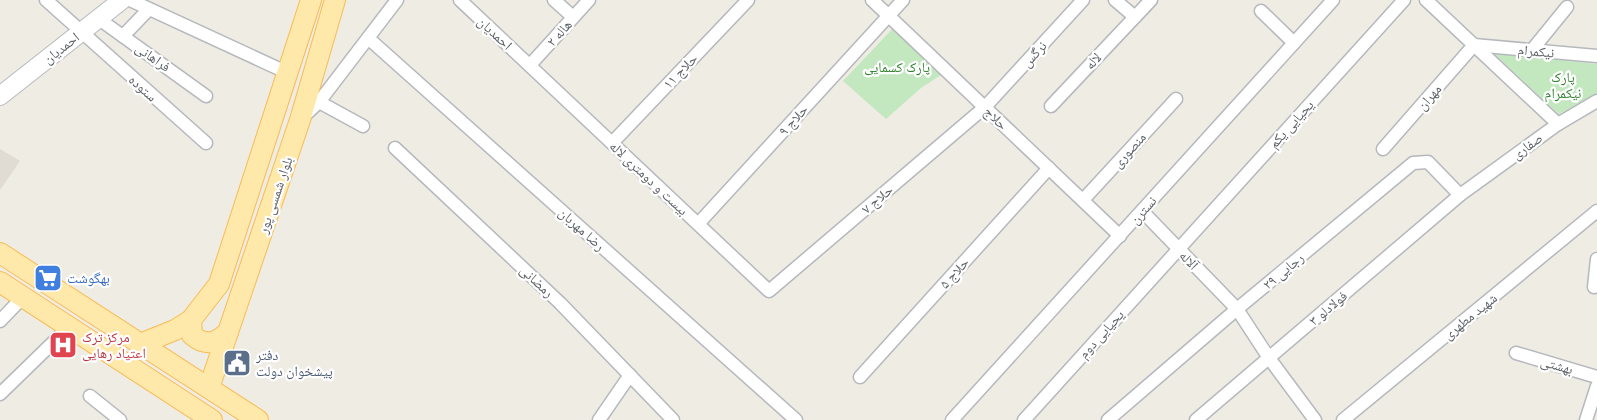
<svg xmlns="http://www.w3.org/2000/svg" width="1597" height="420" font-family="Figtree,'Noto Naskh Arabic',sans-serif">
<rect width="100%" height="100%" fill="#efece4"/>
<polygon fill="#e0dbd3" points="0,149 20,161 0,190"/>
<g fill="#c3e8c0">
<polygon points="897,24 947,71 921,88 886,119 843,81"/>
<polygon points="1493,53 1597,64 1597,95 1559,114"/>
</g>
<g fill="none" stroke-linecap="round" stroke-linejoin="round">
<defs>
<g id="street">
<polyline points="46,0 206,143"/>
<polyline points="130,0 288,73"/>
<polyline points="460,0 769,291 985,107 1083,0"/>
<polyline points="554,0 573,17"/>
<polyline points="872,0 1120,236"/>
<polyline points="1115,0 1135,17"/>
<polyline points="1426,0 1558,124"/>
<polyline points="1261,11 1294,43"/>
<polyline points="99,19 206,96"/>
<polyline points="123,36 149,9"/>
<polyline points="368,38 796,420"/>
<polyline points="1532,50 1567,7"/>
<polyline points="530,65 589,0"/>
<polyline points="319,102 363,126"/>
<polyline points="1051,106 1151,0"/>
<polyline points="302,118 319,102 397,0"/>
<polyline points="612,143 748,0"/>
<polyline points="395,148 560,303 673,420"/>
<polyline points="1383,149 1474,45 1597,56"/>
<polyline points="1083,200 1176,99"/>
<polyline points="1142,211 1237,309 1269,358 1315,420"/>
<polyline points="698,224 903,0"/>
<polyline points="1594,287 1597,259"/>
<polyline points="0,321 23,297"/>
<polyline points="1516,353 1597,377"/>
<polyline points="860,377 1049,168"/>
<polyline points="0,394 69,327"/>
<polyline points="90,396 120,420"/>
<polyline points="599,420 630,375"/>
<polyline points="952,420 1333,0"/>
<polyline points="1024,420 1404,0"/>
<polyline points="1108,420 1237,309 1413,163 1428,162 1460,195"/>
<polyline points="1196,420 1460,195 1558,124 1597,101"/>
<polyline points="1343,420 1597,211"/>
<polyline points="1586,420 1597,386"/>
</g>
<polyline id="secondary" points="0,96 122,0"/>
<g id="primary">
<polyline points="0,253 258,420"/>
<polyline points="0,282 212,420"/>
<path d="M191,320L192,335C206,347 216,343 228,332"/>
<polyline points="140,344 175,330 191,320 219,284 311,0"/>
<polyline points="209,388 300,120 335,0"/>
</g>
</defs>
<use href="#street" stroke="#b5b8bc" stroke-width="15"/>
<use href="#secondary" stroke="#b6babf" stroke-width="20"/>
<use href="#primary" stroke="#f8bb55" stroke-width="22"/>
<use href="#street" stroke="#fff" stroke-width="12"/>
<use href="#secondary" stroke="#fff" stroke-width="18"/>
<use href="#primary" stroke="#ffe9aa" stroke-width="20"/>
</g>
<defs>
<symbol id="supermarket-square" viewBox="-11 -11 22 22"><rect x="-9" y="-9" width="18" height="18" rx="4" fill="#3f7fe0" stroke="#fff"/><path d="M-6-5.5h2.5l.6 2H6L4.5 2H-2.5L-4.4-4H-6ZM-1.5 3.2a1.3 1.3 0 1 0 .1 0ZM3 3.2a1.3 1.3 0 1 0 .1 0Z" fill="#fff"/></symbol>
<symbol id="hospital-square" viewBox="-11 -11 22 22"><rect x="-9" y="-9" width="18" height="18" rx="4" fill="#e0444e" stroke="#fff"/><path d="M-5-5h3v3.5h4V-5h3V5h-3V1.5h-4V5h-3Z" fill="#fff"/></symbol>
<symbol id="civic-square" viewBox="-11 -11 22 22"><rect x="-9" y="-9" width="18" height="18" rx="4" fill="#5c6f8a" stroke="#fff"/><path d="M-.6-6.5H3V-4.5H.6V-3L4-1V1h2V6H-6V1h2V-1L-.6-3ZM-1.2 2.5V6h2.4V2.5Z" fill="#fff"/></symbol>
</defs>
<g fill-rule="evenodd">
<use href="#supermarket-square" x="32" y="262" width="32" height="32"/>
<use href="#hospital-square" x="47" y="329" width="32" height="32"/>
<use href="#civic-square" x="221" y="347" width="32" height="32"/>
</g>
<g text-anchor="middle" stroke-width="4.5" stroke-linejoin="round" paint-order="stroke">
<g font-size="14" fill="#5c6166" stroke="#fff">
<text transform="translate(495 33) rotate(43)" y="5">احمدیان</text>
<text transform="translate(559 33) rotate(-48)" y="5">هاله ۲</text>
<text transform="translate(61 48) rotate(-38)" y="5">احمدیان</text>
<text transform="translate(1536 51) rotate(5)" y="5">نیکمرام</text>
<text transform="translate(1034 54) rotate(-48)" y="5">نرگس</text>
<text transform="translate(153 57) rotate(35)" y="5">فراهانی</text>
<text transform="translate(1093 61) rotate(-47)" y="5">لاله</text>
<text transform="translate(680 71) rotate(-46)" y="5">حلاج ۱۱</text>
<text transform="translate(143 88) rotate(42)" y="5">ستوده</text>
<text transform="translate(1429 97) rotate(-49)" y="5">مهران</text>
<text transform="translate(996 118) rotate(44)" y="5">حلاج</text>
<text transform="translate(793 120) rotate(-48)" y="5">حلاج ۹</text>
<text transform="translate(1291 124) rotate(-48)" y="5">یحیایی یکم</text>
<text transform="translate(1527 146) rotate(-36)" y="5">صفاری</text>
<text transform="translate(1129 150) rotate(-48)" y="5">منصوری</text>
<text transform="translate(649 178) rotate(43)" y="5">بیست و دومتری لاله</text>
<text transform="translate(275 195) rotate(-71)" y="5">بلوار شمسی پور</text>
<text transform="translate(877 199) rotate(-40)" y="5">حلاج ۷</text>
<text transform="translate(1143 210) rotate(-48)" y="5">نسترن</text>
<text transform="translate(582 229) rotate(42)" y="5">رضا مهربان</text>
<text transform="translate(1189 260) rotate(46)" y="5">آلاله</text>
<text transform="translate(1283 271) rotate(-40)" y="5">رجایی ۲۹</text>
<text transform="translate(954 273) rotate(-48)" y="5">حلاج ۵</text>
<text transform="translate(537 281) rotate(43)" y="5">رمضانی</text>
<text transform="translate(1328 308) rotate(-40)" y="5">فولادلو ۳</text>
<text transform="translate(1470 316) rotate(-39)" y="5">شهید مطهری</text>
<text transform="translate(1101 334) rotate(-48)" y="5">یحیایی دوم</text>
<text transform="translate(1557 365) rotate(16)" y="5">بهشتی</text>
</g>
<g font-size="14" fill="#338230" stroke="#fff">
<text x="897" y="72">پارک کسمایی</text>
<text x="1563" y="82">پارک<tspan x="1563" dy="16">نیکمرام</tspan></text>
</g>
<g font-size="14" fill="#366cbe" stroke="#fff" text-anchor="start">
<text x="67" y="283">بهگوشت</text>
</g>
<g font-size="14" fill="#be3a42" stroke="#fff" text-anchor="start">
<text x="82" y="342">مرکز ترک<tspan x="82" dy="16">اعتیاد رهایی</tspan></text>
</g>
<g font-size="14" fill="#4e5e75" stroke="#fff" text-anchor="start">
<text x="256" y="360">دفتر<tspan x="256" dy="16">پیشخوان دولت</tspan></text>
</g>
</g>
</svg>
